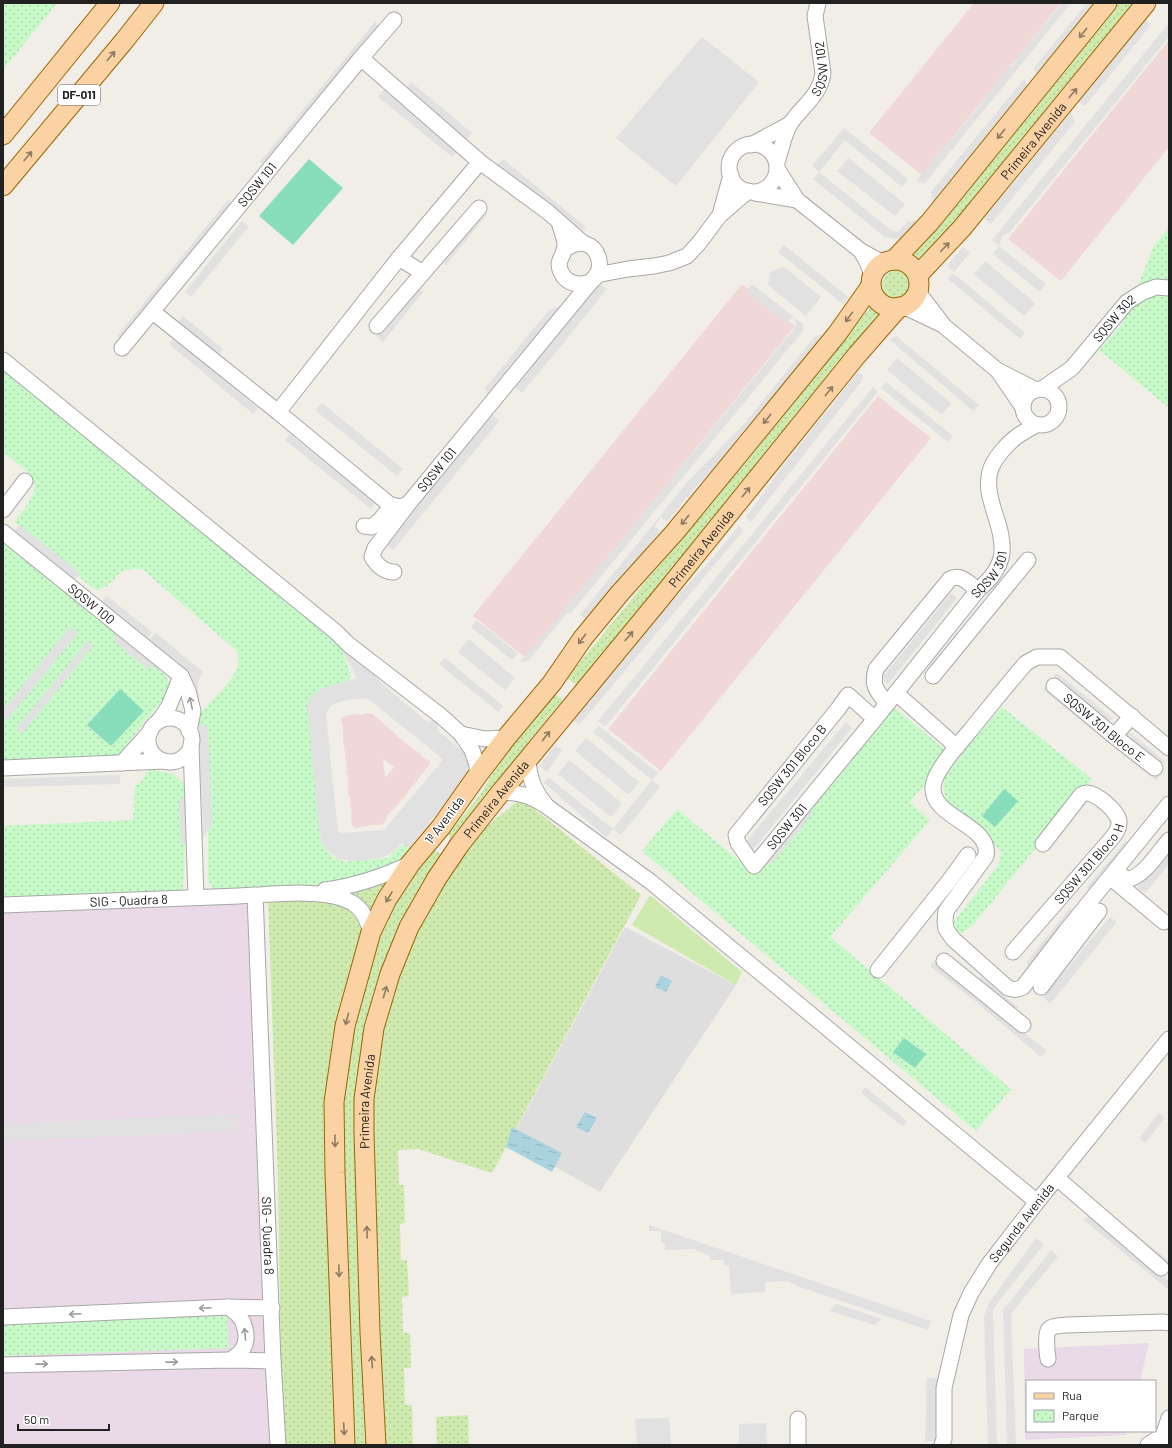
<svg xmlns="http://www.w3.org/2000/svg" width="1172" height="1448" font-family="Barlow,sans-serif">
<defs>
<pattern id="grass-dots" width="8" height="8" patternUnits="userSpaceOnUse"><rect width="8" height="8" fill="#ceeaaf"/><path d="M2 2h.1M6 6h.1" fill="none" stroke="#b1c896" stroke-width="1.8" stroke-linecap="round"/></pattern>
<pattern id="park-dots" width="8" height="8" patternUnits="userSpaceOnUse"><rect width="8" height="8" fill="#c7f9c9"/><path d="M2 2h.1M6 6h.1" fill="none" stroke="#abd5ac" stroke-width="1.8" stroke-linecap="round"/></pattern>
<pattern id="water-ripples" width="26" height="14" patternUnits="userSpaceOnUse"><rect width="26" height="14" fill="#a9d3de"/><path d="M2 4q2-2 4 0t4 0M15 11q2-2 4 0t4 0" fill="none" stroke="#91b5be"/></pattern>
</defs>
<rect width="100%" height="100%" fill="#f1eee8"/>
<polygon fill="#dfdede" points="625,927 736,985 600,1192 510,1141"/>
<g fill="#f1d8d8" fill-rule="evenodd">
<polygon points="974,3 1061,3 922,175 869,133"/>
<polygon points="1169,40 1169,147 1061,281 1008,239"/>
<polygon points="742,284 795,326 526,658 473,616"/>
<polygon points="878,396 931,438 661,771 608,729"/>
<path d="M368,713L373,714L404,742L421,754V756L430,761V764L397,806H395V808L388,815L384,823L379,825H370L368,826L355,828L352,825L351,816L352,814L350,804L351,802L348,793L349,791L348,790V775L346,773L347,769L345,754V752L343,743L344,742L343,740V730L341,719L344,716L358,714L362,715L363,714ZM383,759L394,767L386,777L385,776Z"/>
</g>
<g fill="#eadae7">
<polygon points="264,898 280,1445 3,1445 3,911"/>
<polygon points="1149,1343 1140,1381 1027,1381 1027,1431 1127,1431 1126,1435 1025,1440 1024,1349"/>
</g>
<g fill="url(#grass-dots)">
<polygon points="1119,3 1140,3 919,266 909,259"/>
<circle cx="898" cy="286" r="16"/>
<polygon points="874,303 879,309 886,312 580,688 567,678"/>
<polygon points="556,695 562,699 562,701 530,739 520,756 454,840 450,839 449,833 480,795 501,759 553,696"/>
<polygon points="521,798 641,895 492,1173 418,1149 398,1150 399,1185 404,1185 405,1223 400,1224 401,1260 407,1260 409,1296 402,1297 403,1333 410,1333 411,1368 404,1368 405,1405 412,1405 413,1445 282,1445 278,1179 268,897 433,849 448,859"/>
<polygon points="468,1415 469,1445 437,1445 436,1417"/>
</g>
<g fill="url(#park-dots)">
<polygon points="3,3 57,3 3,70"/>
<polygon points="1169,228 1169,408 1099,350 1122,324 1155,244"/>
<path d="M3,368L340,644L351,675L349,680L317,694L319,830L321,841L326,850L335,858L345,862L387,858L403,844H408L411,850L405,860L342,885L215,891L210,885L208,880V740L201,732L196,720C207,702 233,684 238,665C239,661 238,656 238,652L142,569H133L122,571L107,586L97,590L89,585L14,522C46,483 39,480 3,452Z"/>
<polygon points="3,542 10,545 164,674 170,683 167,694 116,758 3,764"/>
<polygon points="1002,707 1092,779 973,925 959,936 954,922 999,864 1001,851 945,800 943,779 968,746"/>
<polygon points="895,708 950,754 910,802 930,820 830,937 1011,1089 976,1131 642,851 677,809 755,874"/>
<polygon points="148,769 173,774 184,784 187,796 183,893 3,899 3,826 133,820 135,786 143,780"/>
<polygon points="227,1316 229,1348 3,1356 3,1323"/>
</g>
<polygon fill="#ceeaaf" points="650,895 742,972 736,985 632,925"/>
<g fill="#88deba">
<polygon points="309,159 343,188 293,245 259,216"/>
<polygon points="120,689 144,711 111,746 87,725"/>
<polygon points="1004,789 1018,801 995,827 982,816"/>
<polygon points="904,1038 926,1054 915,1068 893,1052"/>
</g>
<g fill="#e1e1e1" fill-rule="evenodd">
<polygon points="1062,3 1071,3 925,183 916,181 974,112 1010,65 1012,67 1014,64 1013,62"/>
<polygon points="1087,3 1098,3 1039,76 1033,69"/>
<polygon points="1146,19 1150,26 1085,106 1078,101"/>
<polygon points="375,22 383,28 267,169 260,162"/>
<polygon points="1169,23 1169,37 1009,233 1007,233 1002,236 999,246 992,240"/>
<polygon points="702,37 759,82 676,186 616,138"/>
<polygon points="1024,79 1028,87 933,204 931,192"/>
<polygon points="411,82 472,133 466,140 405,90"/>
<polygon points="384,90 458,150 452,157 378,97"/>
<polygon points="1071,112 1075,122 991,224 984,219"/>
<polygon points="844,128 908,179 902,187 845,140 819,172 891,230 898,232 907,222 919,221 901,240 885,237 813,179 819,172 812,166"/>
<polygon points="848,158 905,204 895,216 837,171"/>
<polygon points="503,159 586,227 580,234 496,166"/>
<polygon points="228,200 234,204 126,343 117,336"/>
<polygon points="480,208 487,214 446,265 439,259"/>
<polygon points="242,221 249,226 191,297 185,292"/>
<polygon points="784,245 848,297 843,304 778,252"/>
<polygon points="999,246 1046,284 1040,292 993,254"/>
<polygon points="963,247 970,253 954,272 947,266"/>
<polygon points="985,261 1035,303 1024,316 974,274"/>
<polygon points="784,267 821,297 806,316 768,285 770,272"/>
<polygon points="953,273 1025,333 1020,339 948,279"/>
<polygon points="600,284 607,289 561,346 522,393 515,387"/>
<polygon points="752,284 803,324 803,331 571,613 567,613 529,660 524,662 520,661 522,660 536,644 794,329 796,323 793,317 787,323 746,291"/>
<polygon points="417,286 423,292 383,342 376,336"/>
<polygon points="566,304 488,400 486,387 549,310"/>
<polygon points="183,316 223,349 217,357 176,324"/>
<polygon points="825,334 752,428 694,489 667,522 661,517 654,526 660,531 631,567 629,566 585,619 580,615 688,481 745,423 815,336"/>
<polygon points="896,336 979,405 973,411 890,340"/>
<polygon points="174,338 258,408 253,414 169,344"/>
<polygon points="897,358 951,403 942,415 887,370"/>
<polygon points="858,372 863,376 861,382 751,522 746,517 785,463"/>
<polygon points="886,382 953,436 948,442 881,388"/>
<polygon points="873,387 878,392 605,727 598,721"/>
<polygon points="322,403 403,469 397,476 315,410"/>
<polygon points="492,415 499,421 393,550 386,544"/>
<polygon points="290,434 375,503 371,509 285,440"/>
<polygon points="20,525 80,573 75,580 14,531"/>
<polygon points="739,526 744,530 579,725 573,720 587,704 590,702 591,698 624,659 626,659 631,653 631,651 662,612 709,562"/>
<polygon points="951,593 957,598 888,684 881,679"/>
<polygon points="107,596 152,632 148,637 150,639 156,633 203,672 198,681 198,693 200,696 197,701 104,604 103,600"/>
<polygon points="476,620 518,653 512,660 471,627"/>
<polygon points="70,627 78,633 7,720 3,718 3,710"/>
<polygon points="114,630 154,662 148,670 115,642"/>
<polygon points="469,639 515,678 505,690 458,652"/>
<polygon points="88,641 93,646 22,734 16,729"/>
<path d="M339,644L359,658L382,684L426,721L430,722L433,719L439,724L437,727L438,731L467,755L470,762L466,774L448,804L445,803L409,848L402,843L392,853L380,858L358,861L339,859L326,849L322,843L319,830L307,706L311,697L321,689L357,678ZM367,698L443,759L438,765L439,767H437L384,830L341,833L338,831L337,822L326,716L327,712L330,707L336,703L347,700Z"/>
<polygon points="445,658 503,706 498,712 439,664"/>
<polygon points="1057,673 1089,699 1113,719 1104,720 1053,678"/>
<polygon points="1048,684 1160,776 1156,781 1043,690"/>
<polygon points="199,722 200,724 208,727 212,825 203,837"/>
<polygon points="846,722 852,728 752,851 744,844"/>
<polygon points="599,726 658,773 652,780 660,787 621,835 613,829 606,837 544,783 548,777 613,829 652,780 593,732"/>
<polygon points="1128,731 1166,762 1161,763 1125,734"/>
<polygon points="586,738 639,782 629,795 575,751"/>
<polygon points="555,745 562,750 547,772 539,766"/>
<polygon points="569,760 622,803 611,817 558,774"/>
<polygon points="120,775 120,784 3,787 3,779"/>
<polygon points="188,795 190,847 181,842 179,800"/>
<polygon points="812,802 812,813 797,833 772,863 762,864"/>
<polygon points="1125,842 1131,846 1093,892 1087,887"/>
<polygon points="1169,849 1169,864 1145,893 1137,888"/>
<polygon points="1070,908 1077,913 1031,968 1026,963"/>
<polygon points="1110,917 1117,922 1050,1004 1043,997"/>
<polygon points="935,960 1047,1051 1041,1057 975,1001 930,966"/>
<polygon points="980,976 1014,1004 1019,1008 1012,1008 980,982"/>
<polygon points="865,1087 907,1121 903,1127 861,1093"/>
<polygon points="1159,1113 1165,1118 1145,1143 1139,1138"/>
<polygon points="238,1114 238,1131 3,1141 3,1124"/>
<polygon points="1079,1188 1169,1261 1169,1271 1089,1205"/>
<polygon points="1090,1215 1169,1281 1168,1289 1086,1222 1083,1221"/>
<polygon points="649,1225 931,1321 928,1330 797,1286 788,1281 765,1282 765,1292 731,1294 729,1265 724,1265 724,1260 710,1260 710,1255 696,1251 696,1249 665,1250 665,1243 661,1243 661,1231 649,1231"/>
<polygon points="1036,1238 1044,1244 999,1301 993,1311 997,1445 988,1445 984,1316 989,1303"/>
<polygon points="1052,1249 1052,1251 1058,1256 1011,1314 1016,1445 1007,1445 1003,1310"/>
<polygon points="837,1304 882,1319 875,1325 836,1313 830,1311 827,1312"/>
<polygon points="941,1375 939,1445 934,1441 925,1441 927,1378 936,1378"/>
<polygon points="669,1418 671,1445 637,1445 635,1419"/>
<polygon points="766,1423 767,1445 739,1445 739,1424"/>
</g>
<g fill="url(#water-ripples)">
<polygon points="661,975 672,981 666,992 655,987"/>
<polygon points="585,1112 597,1118 588,1133 576,1127"/>
<polygon points="512,1127 562,1153 552,1172 506,1147"/>
</g>
<g fill="none" stroke-linecap="round" stroke-linejoin="round">
<defs>
<g id="minor">
<polyline points="361,58 394,20"/>
<circle cx="753" cy="168" r="24"/>
<polyline points="751,145 790,124"/>
<path id="s1" d="M480,162L399,258L278,412L389,504C397,507 402,508 409,503L594,278"/>
<path id="s2" d="M777,162C781,151 784,134 790,124C802,106 820,96 823,73L815,16L818,3"/>
<polyline points="778,170 797,200 861,251 883,263"/>
<polyline points="755,193 797,200"/>
<polyline points="720,215 731,175"/>
<path d="M559,222C561,230 565,238 565,246C565,256 555,260 561,272C564,279 570,283 578,284C615,286 600,223 564,250"/>
<polyline points="861,251 867,262 873,276"/>
<polyline points="399,258 423,273"/>
<polyline points="596,275 628,269 654,266 669,263 687,256 699,243 720,215 748,191"/>
<polyline points="918,292 944,326 997,370 1036,390"/>
<polyline points="903,306 941,324"/>
<polyline points="153,312 278,412"/>
<polyline points="377,326 479,208"/>
<path id="s3" d="M122,348L361,58L480,162L548,212L583,243"/>
<polyline points="3,360 336,632 348,644 441,716 461,734 472,750 477,765 477,776"/>
<polyline points="998,371 1022,406"/>
<circle cx="1041" cy="407" r="18"/>
<path id="s4" d="M1042,389L1072,368L1127,302L1143,292L1156,287L1169,288"/>
<polyline points="3,510 25,481"/>
<polyline points="364,526 372,527 381,519 392,505"/>
<path id="s5" d="M3,532L181,676L188,691L193,711L189,731"/>
<path d="M394,572C383,572 377,565 372,557L375,548L409,503"/>
<polyline points="933,676 1028,560"/>
<path id="s6" d="M1054,686L1114,736L1155,768"/>
<polyline points="896,693 957,747"/>
<path d="M887,704C877,691 871,686 876,669L950,579C961,573 969,584 978,590"/>
<circle cx="170" cy="740" r="22"/>
<path id="s7" d="M875,719L848,695L838,709L736,835L738,843L754,866L875,719L978,590C1008,565 1006,546 994,511C991,500 987,490 989,478C989,474 991,467 993,464C997,456 1008,443 1015,438C1021,433 1029,429 1036,425"/>
<polyline points="159,721 169,706 181,676"/>
<polyline points="461,734 485,739 506,738"/>
<polyline points="1114,736 1132,716"/>
<polyline points="191,744 196,897"/>
<path d="M1169,748L1060,657H1037L1026,663C1006,686 988,709 969,732C959,744 947,757 939,771C936,776 933,782 933,788C932,818 992,825 986,856L946,911L945,921L946,929L953,939L1008,988C1014,990 1017,990 1023,987L1066,931L1169,804"/>
<path d="M528,760C529,778 534,790 545,804"/>
<polyline points="122,763 150,732"/>
<polyline points="3,768 164,761"/>
<path d="M501,792C520,792 530,796 545,805L651,882L1037,1202"/>
<path d="M1116,869L1126,880C1143,878 1158,853 1169,840"/>
<polyline points="1111,878 1164,922"/>
<path d="M325,890C355,886 382,877 410,864"/>
<path id="s8" d="M255,895L273,1361L278,1445"/>
<path id="s9" d="M3,905C82,902 160,899 239,896C267,895 315,889 341,898C359,903 366,915 371,932"/>
<path id="s10" d="M1013,952L1112,838C1116,833 1119,829 1119,823C1120,813 1096,792 1086,793C1084,793 1083,794 1081,795L1043,844"/>
<polyline points="944,961 1023,1025"/>
<polyline points="878,970 949,881 968,855"/>
<polyline points="1041,987 1099,911"/>
<polyline points="1057,1178 1161,1268"/>
<path d="M228,1307C231,1309 235,1312 238,1315C242,1319 244,1324 245,1329C249,1344 242,1353 230,1360"/>
<polyline points="3,1317 228,1307 272,1308"/>
<path d="M1048,1359C1047,1353 1045,1333 1049,1329C1053,1325 1061,1326 1066,1325L1164,1322L1169,1323"/>
<polyline points="3,1365 230,1360 273,1361"/>
<polyline points="798,1419 798,1445"/>
<path id="s11" d="M942,1445L944,1439V1388L961,1315L971,1293L989,1264L1037,1202L1169,1039"/>
<polyline points="1148,1445 1163,1435"/>
<polyline points="1160,1445 1169,1418"/>
</g>
<g id="major">
<polyline points="3,135 110,3"/>
<polyline points="3,186 124,41 154,3"/>
<polyline points="894,260 930,222 1107,3"/>
<circle cx="895" cy="284" r="24"/>
<path id="s12" d="M918,275L962,228L1146,3"/>
<polyline points="345,1445 335,1173 334,1102 345,1026 371,932 387,899 410,864 441,827 477,776 506,738 552,683 583,638 620,593 675,532 837,334 871,286"/>
<path id="s13" d="M376,1445L370,1332L364,1133V1099L374,1028L390,974L409,927L437,878L460,844L501,792L660,599L857,355L899,307"/>
</g>
</defs>
<use href="#minor" stroke="#a8a8a8" stroke-width="17"/>
<use href="#major" stroke="#9c6502" stroke-width="21"/>
<use href="#minor" stroke="#fff" stroke-width="15"/>
<use href="#major" stroke="#fbd2a3" stroke-width="19"/>
</g>
<defs><path id="oneway-shaft" d="M-6 0H5M1.5-3L5.5 0L1.5 3" fill="none" stroke-width="1.6" stroke-linecap="round" stroke-linejoin="round"/></defs>
<g stroke="#8e7a62">
<use href="#oneway-shaft" transform="translate(1083 33) rotate(129)"/>
<use href="#oneway-shaft" transform="translate(111 56) rotate(-50)"/>
<use href="#oneway-shaft" transform="translate(1073 93) rotate(-50)"/>
<use href="#oneway-shaft" transform="translate(1001 134) rotate(129)"/>
<use href="#oneway-shaft" transform="translate(28 156) rotate(-50)"/>
<use href="#oneway-shaft" transform="translate(945 247) rotate(-46)"/>
<use href="#oneway-shaft" transform="translate(849 317) rotate(126)"/>
<use href="#oneway-shaft" transform="translate(829 391) rotate(-51)"/>
<use href="#oneway-shaft" transform="translate(767 419) rotate(129)"/>
<use href="#oneway-shaft" transform="translate(746 492) rotate(-51)"/>
<use href="#oneway-shaft" transform="translate(685 520) rotate(129)"/>
<use href="#oneway-shaft" transform="translate(629 636) rotate(-50)"/>
<use href="#oneway-shaft" transform="translate(582 639) rotate(127)"/>
<use href="#oneway-shaft" transform="translate(546 736) rotate(-52)"/>
<use href="#oneway-shaft" transform="translate(389 897) rotate(121)"/>
<use href="#oneway-shaft" transform="translate(385 992) rotate(-74)"/>
<use href="#oneway-shaft" transform="translate(347 1019) rotate(105)"/>
<use href="#oneway-shaft" transform="translate(335 1141) rotate(89)"/>
<use href="#oneway-shaft" transform="translate(367 1232) rotate(-92)"/>
<use href="#oneway-shaft" transform="translate(339 1271) rotate(88)"/>
<use href="#oneway-shaft" transform="translate(372 1362) rotate(-94)"/>
<use href="#oneway-shaft" transform="translate(344 1429) rotate(87)"/>
</g>
<g stroke="#9b9b9b">
<use href="#oneway-shaft" transform="translate(191 703) rotate(-102)"/>
<use href="#oneway-shaft" transform="translate(205 1308) rotate(177)"/>
<use href="#oneway-shaft" transform="translate(75 1314) rotate(177)"/>
<use href="#oneway-shaft" transform="translate(245 1334) rotate(-96)"/>
<use href="#oneway-shaft" transform="translate(172 1362) rotate(-1)"/>
<use href="#oneway-shaft" transform="translate(42 1364) rotate(-1)"/>
</g>
<g text-anchor="middle" stroke-width="3" stroke-linejoin="round" paint-order="stroke">
<rect fill="#fff" stroke="#646464" stroke-width="1" x="58" y="85" width="42" height="20" rx="3"/>
<g font-size="12" font-weight="bold" fill="#212121">
<text x="79" y="99">DF-011</text>
</g>
<g font-size="13" fill="#212121" stroke="#fff">
<text dy="5" stroke="none"><textPath href="#s2" startOffset="106">SQSW 102</textPath></text>
<text dy="5" stroke="none"><textPath href="#s12" startOffset="177">Primeira Avenida</textPath></text>
<text dy="5" stroke="none"><textPath href="#s3" startOffset="212">SQSW 101</textPath></text>
<text dy="5" stroke="none"><textPath href="#s4" startOffset="102">SQSW 302</textPath></text>
<text dy="5" stroke="none"><textPath href="#s1" startOffset="530">SQSW 101</textPath></text>
<text dy="5" stroke="none"><textPath href="#s13" startOffset="1004">Primeira Avenida</textPath></text>
<text dy="5" stroke="none"><textPath href="#s7" startOffset="627">SQSW 301</textPath></text>
<text dy="5" stroke="none"><textPath href="#s5" startOffset="114">SQSW 100</textPath></text>
<text dy="5" stroke="none"><textPath href="#s6" startOffset="65">SQSW 301 Bloco E</textPath></text>
<text transform="translate(792 765) rotate(-51)" y="5">SQSW 301 Bloco B</text>
<text dy="5" stroke="none"><textPath href="#s13" startOffset="680">Primeira Avenida</textPath></text>
<text transform="translate(444 820) rotate(-53)" y="5">1ª Avenida</text>
<text dy="5" stroke="none"><textPath href="#s7" startOffset="303">SQSW 301</textPath></text>
<text dy="5" stroke="none"><textPath href="#s10" startOffset="117">SQSW 301 Bloco H</textPath></text>
<text dy="5" stroke="none"><textPath href="#s9" startOffset="126">SIG - Quadra 8</textPath></text>
<text dy="5" stroke="none"><textPath href="#s13" startOffset="344">Primeira Avenida</textPath></text>
<text dy="5" stroke="none"><textPath href="#s11" startOffset="243">Segunda Avenida</textPath></text>
<text dy="5" stroke="none"><textPath href="#s8" startOffset="341">SIG - Quadra 8</textPath></text>
</g>
</g>
<rect width="1172" height="1448" fill="none" stroke="#212121" stroke-width="8"/>
<rect x="1026" y="1380" width="130" height="52" fill="#ffffff" stroke="#a6a6a6"/>
<rect x="1034" y="1393" width="20" height="6" fill="#fbd2a3" stroke="#a6a6a6"/>
<text x="1062" y="1400" font-size="12" fill="#212121">Rua</text>
<rect x="1034" y="1410" width="20" height="12" fill="url(#park-dots)" stroke="#a6a6a6"/>
<text x="1062" y="1420" font-size="12" fill="#212121">Parque</text>
<path d="M18 1424v6h91v-6" fill="none" stroke="#212121" stroke-width="2"/>
<text x="24" y="1424" font-size="12" fill="#212121" stroke="#ffffff" stroke-width="3" paint-order="stroke">50 m</text>
</svg>
